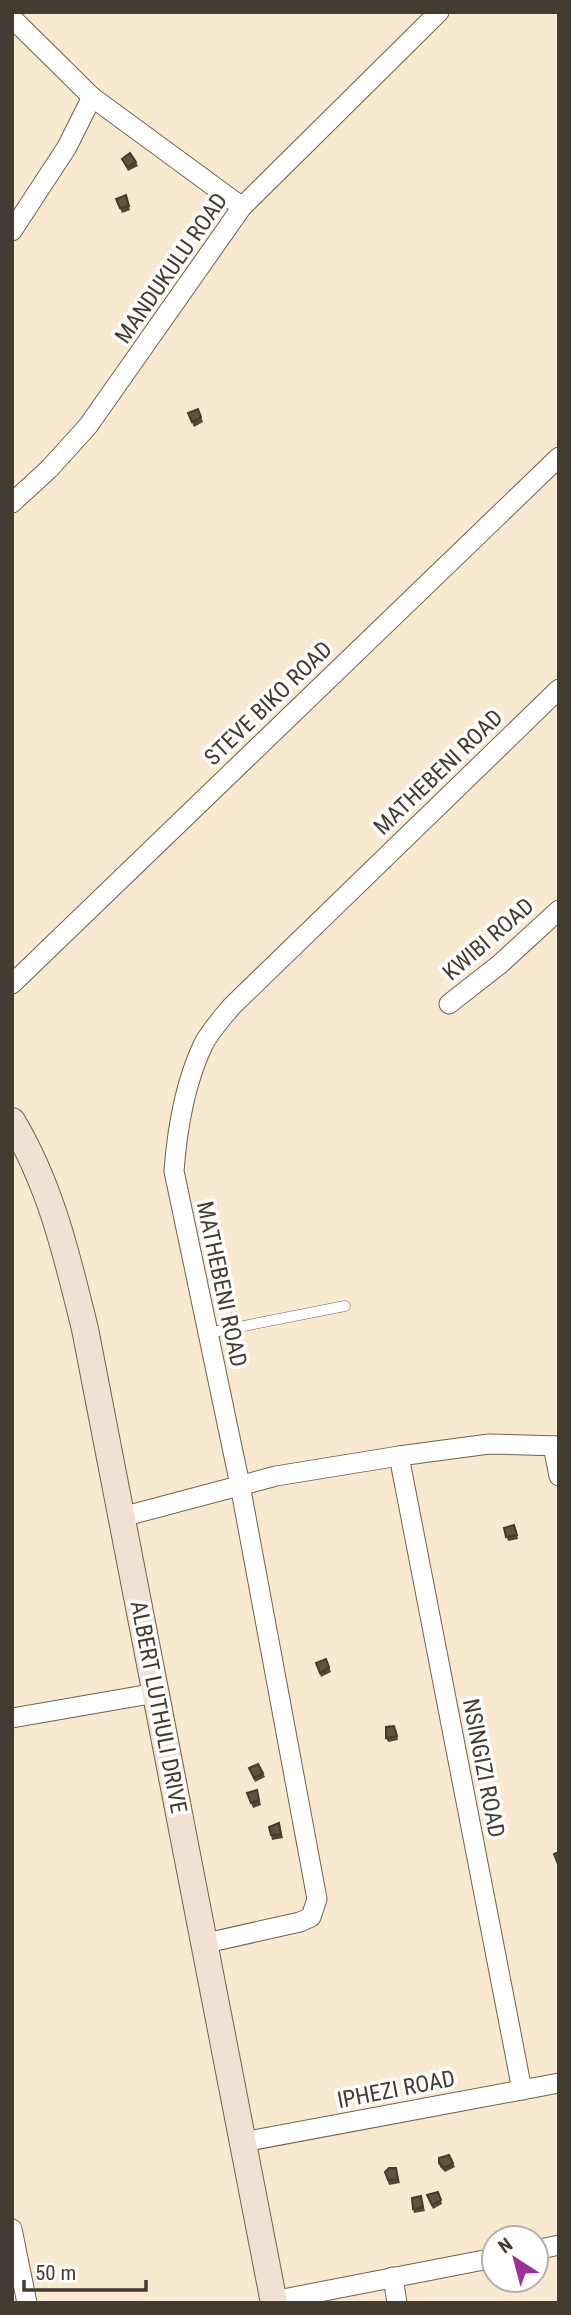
<svg xmlns="http://www.w3.org/2000/svg" width="571" height="2315" font-family="'Roboto Condensed',sans-serif">
<rect width="100%" height="100%" fill="#f9e9d1"/>
<g fill="none" stroke-linecap="round" stroke-linejoin="round">
<defs>
<polyline id="lane" points="208,1333 345,1306"/>
<g id="street">
<polyline points="12,18 92,97 242,207"/>
<polyline points="12,231 67,147 92,97"/>
<polyline points="12,503 49,469 88,426 242,207 439,12"/>
<polyline points="12,984 559,457"/>
<polyline points="449,1004 500,964 559,910"/>
<polyline points="553,1446 559,1476"/>
<polyline points="399,1456 522,2090"/>
<polyline points="122,1517 276,1476 399,1456 489,1444 559,1446"/>
<polyline points="12,1718 156,1693"/>
<path d="M202,1944L300,1922L311,1917L317,1899L240,1485L174,1171C177,1131 185,1083 203,1045C210,1031 222,1018 232,1006L559,689"/>
<polyline points="243,2142 559,2083"/>
<polyline points="12,2229 27,2303"/>
<polyline points="536,2250 559,2245"/>
<polyline points="393,2277 397,2303"/>
<polyline points="273,2301 494,2258"/>
</g>
<path id="secondary" d="M12,1121C51,1186 67,1256 85,1329L274,2303"/>
</defs>
<use href="#lane" stroke="#70624d" stroke-width="11"/>
<use href="#street" stroke="#70624d" stroke-width="21"/>
<use href="#secondary" stroke="#70624d" stroke-width="28"/>
<use href="#lane" stroke="#fff" stroke-width="10"/>
<use href="#street" stroke="#fff" stroke-width="19"/>
<use href="#secondary" stroke="#f2e1d3" stroke-width="26"/>
</g>
<g fill="#534836">
<polygon points="122,159 136,162 138,166 128,171"/>
<polygon points="126,195 130,210 122,213 116,199"/>
<polygon points="198,409 203,422 194,427 188,413"/>
<polygon points="504,1528 516,1529 518,1539 508,1541"/>
<polygon points="326,1659 331,1672 321,1677 316,1663"/>
<polygon points="396,1730 398,1740 388,1742 386,1738"/>
<polygon points="249,1768 263,1773 265,1777 255,1782"/>
<polygon points="257,1790 261,1805 253,1808 247,1793"/>
<polygon points="279,1823 283,1838 272,1840 269,1827"/>
<polygon points="449,2155 455,2167 445,2172 440,2167 439,2163"/>
<polygon points="385,2172 397,2173 400,2183 389,2185"/>
<polygon points="438,2192 442,2204 433,2209 427,2195"/>
<polygon points="422,2201 425,2211 414,2213 413,2209"/>
</g>
<g fill="#61543f" stroke="#443b2c" stroke-width="2">
<polygon points="130,153 136,162 127,167 122,159"/>
<polygon points="126,195 129,206 120,208 116,199"/>
<polygon points="198,409 201,417 192,422 188,413"/>
<polygon points="514,1525 517,1535 506,1537 504,1528"/>
<polygon points="326,1659 329,1667 320,1673 316,1663"/>
<polygon points="394,1726 397,1736 386,1738 386,1727"/>
<polygon points="258,1764 263,1773 254,1778 249,1768"/>
<polygon points="257,1790 259,1800 251,1803 247,1793"/>
<polygon points="279,1823 281,1834 271,1835 269,1827"/>
<polygon points="559,1852 559,1864 558,1864 554,1854"/>
<polygon points="449,2155 453,2163 444,2168 439,2163 439,2158"/>
<polygon points="389,2168 396,2168 398,2179 388,2180 385,2172"/>
<polygon points="438,2192 441,2200 432,2205 427,2195"/>
<polygon points="421,2196 423,2207 413,2209 412,2198"/>
</g>
<g text-anchor="middle" stroke-width="7" stroke-linejoin="round" paint-order="stroke">
<g font-size="23" fill="#423c32" stroke="#fff">
<text transform="translate(171 268) rotate(-55)" y="8">MANDUKULU ROAD</text>
<text transform="translate(268 703) rotate(-44)" y="8">STEVE BIKO ROAD</text>
<text transform="translate(438 772) rotate(-44)" y="8">MATHEBENI ROAD</text>
<text transform="translate(488 939) rotate(-41)" y="8">KWIBI ROAD</text>
<text transform="translate(222 1284) rotate(78)" y="8">MATHEBENI ROAD</text>
<text transform="translate(159 1707) rotate(79)" y="8">ALBERT LUTHULI DRIVE</text>
<text transform="translate(484 1768) rotate(79)" y="8">NSINGIZI ROAD</text>
<text transform="translate(396 2089) rotate(-11)" y="8">IPHEZI ROAD</text>
</g>
</g>
<rect width="571" height="2315" fill="none" stroke="#423c32" stroke-width="28"/>
<g transform="translate(515 2259) rotate(324)"><circle r="33" fill="#ffffff" stroke="#b3b1ad" stroke-width="2"/>
<path d="M0-5L12 26L0 18L-12 26Z" fill="#9b3397"/>
<text y="-10" font-size="19" font-weight="bold" text-anchor="middle" fill="#423c32">N</text>
</g>
<path d="M24 2280v10h122v-10" fill="none" stroke="#423c32" stroke-width="3.5"/>
<text x="35" y="2280" font-size="21" fill="#423c32" stroke="#ffffff" stroke-width="5" paint-order="stroke">50 m</text>
</svg>
